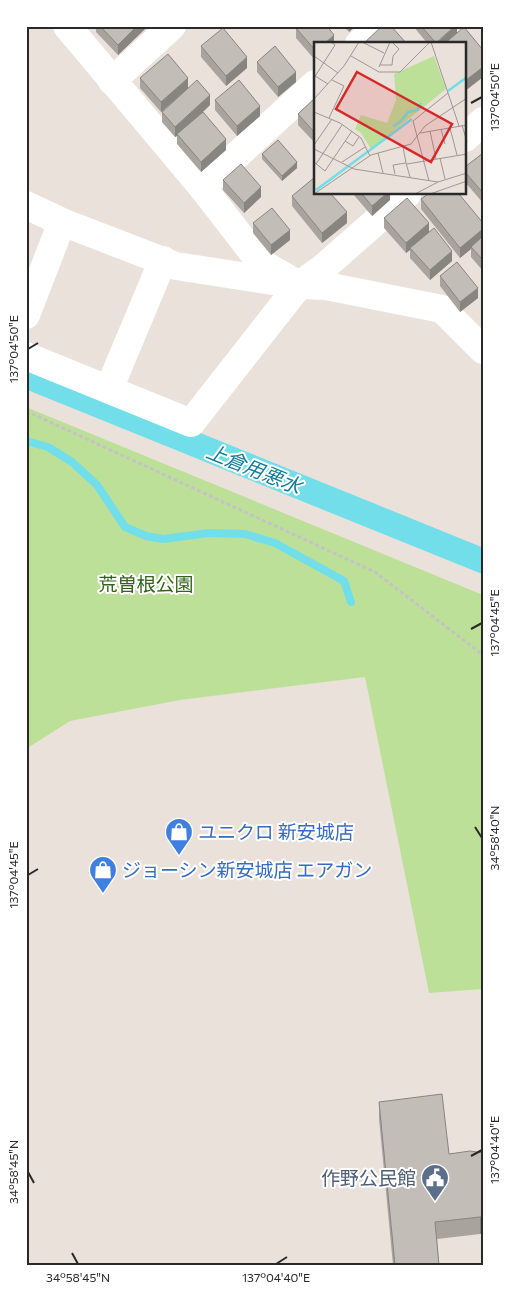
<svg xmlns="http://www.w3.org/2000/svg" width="509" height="1291" font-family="Commissioner,'Noto Sans JP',sans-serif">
<rect width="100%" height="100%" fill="#ebe1db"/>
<polygon fill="#bde099" points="26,407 483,595 483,989 429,993 365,677 180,700 70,721 26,749"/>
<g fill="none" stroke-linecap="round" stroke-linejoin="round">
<polyline stroke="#71deea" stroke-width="8" points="26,441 48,447 72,462 97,485 125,527 146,536 163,539 209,533 245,534 275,543 344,581 351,602"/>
<polyline stroke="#71deea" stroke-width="25" points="26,376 483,561"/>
<polyline stroke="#c3c3c3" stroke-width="3" stroke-dasharray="4 2.5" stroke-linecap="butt" points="26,411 375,572 483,655"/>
<g stroke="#fff" stroke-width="28">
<polyline points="67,26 202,187 261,263 289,279"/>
<polyline points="359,44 378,26"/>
<polyline points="112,81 172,26"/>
<polyline points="465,138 483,121"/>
<polyline points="202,187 315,84"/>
<polyline points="26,205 62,222 176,266 299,285 326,286 442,309 483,350"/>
<polyline points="26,315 62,222"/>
<polyline points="26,356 191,423 299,285 324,267 407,194"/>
<polyline points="109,389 163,260"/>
</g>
</g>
<g fill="#a8a39d">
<polygon points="96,26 146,26 146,28 118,55 96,32"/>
<polygon points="343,26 355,26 349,32"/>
<polygon points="413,26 457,26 457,33 483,50 483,77 465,91 465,44 428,44"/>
<polygon points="296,28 334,44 315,44 315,60 296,38"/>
<polygon points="201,46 247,68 226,86 201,57"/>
<polygon points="257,62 296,82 278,97 257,72"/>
<polygon points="140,78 188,87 210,105 203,112 226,150 201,172 177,144 177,136 175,137 162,122 162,112 174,101 161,112 140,88"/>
<polygon points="315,98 315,143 298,125 298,114"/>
<polygon points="215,100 260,116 237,136 215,110"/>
<polygon points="483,153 483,203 465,182 465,167"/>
<polygon points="262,154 297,168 282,181 262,159"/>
<polygon points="223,180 261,197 244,213 223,190"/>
<polygon points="353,194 390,194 390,200 372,216"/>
<polygon points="292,196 347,223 322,243 292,206"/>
<polygon points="421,199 483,223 483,271 471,257 471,249 460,258 421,209"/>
<polygon points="384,218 429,232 452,261 430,280 410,258 410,250 406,253 384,228"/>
<polygon points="253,223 290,240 271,255 253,233"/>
<polygon points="440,276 478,298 460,312 440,286"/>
<polygon points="379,1102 449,1154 481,1152 480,1234 437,1239 439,1265 393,1265 379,1119"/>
</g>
<g fill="#888480">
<polygon points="137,26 146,26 146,28 118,55 118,45"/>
<polygon points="349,26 355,26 349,32"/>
<polygon points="455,26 457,26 457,35 447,44 436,44"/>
<polygon points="334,35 334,44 324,44"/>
<polygon points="247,57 247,68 226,86 226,76"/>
<polygon points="483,67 483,77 465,91 465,81"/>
<polygon points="296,72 296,82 278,97 278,87"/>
<polygon points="188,78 188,88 161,112 161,102"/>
<polygon points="210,95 210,105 178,135 177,134 177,136 175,137 175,127"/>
<polygon points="260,106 260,116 237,136 237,126"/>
<polygon points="467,118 467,128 465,130 465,120"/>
<polygon points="226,139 226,150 201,172 201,162"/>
<polygon points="297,162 297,168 282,181 282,176"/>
<polygon points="261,187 261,197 244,213 244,203"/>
<polygon points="386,194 390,194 390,200 372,216 372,206"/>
<polygon points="347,212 347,223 322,243 322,233"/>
<polygon points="429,223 429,234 410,248 410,250 406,253 406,243"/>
<polygon points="483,229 483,239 471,247 471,249 460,258 460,248"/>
<polygon points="290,230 290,240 271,255 271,245"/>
<polygon points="452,251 452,261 430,280 430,270"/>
<polygon points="478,288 478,298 460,312 460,302"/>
<polygon points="483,1216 483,1233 480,1234 480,1217"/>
</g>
<g fill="#c3bdb7" stroke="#888480">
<polygon points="100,26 137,26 118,45"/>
<polygon points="298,26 327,26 334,35 324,44 315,44 315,50 296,28"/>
<polygon points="382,26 391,26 407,44 363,44"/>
<polygon points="421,26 455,26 436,43"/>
<polygon points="464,27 483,50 483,67 465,81 465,44 444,44"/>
<polygon points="223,28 247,57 226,76 201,46"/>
<polygon points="275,46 296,72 278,87 257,62"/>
<polygon points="168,54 188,78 161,102 140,78"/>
<polygon points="197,80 210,95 175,127 162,112"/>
<polygon points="239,80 260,106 237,126 215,100"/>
<polygon points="315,98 315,133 298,114"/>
<polygon points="203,112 226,139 201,162 177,134"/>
<polygon points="278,140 297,162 282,176 262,154"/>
<polygon points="483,153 483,193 465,172 465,167"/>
<polygon points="241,164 261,187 244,203 223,180"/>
<polygon points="315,177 315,194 331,194 347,212 322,233 292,196"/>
<polygon points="362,194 386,194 372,206"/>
<polygon points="428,194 459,194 483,223 483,229 460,248 421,199"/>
<polygon points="407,198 429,223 406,243 384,218"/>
<polygon points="272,208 290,230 271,245 253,223"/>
<polygon points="434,228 452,251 430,270 410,248"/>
<polygon points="483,236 483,260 471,247"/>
<polygon points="457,262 478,288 460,302 440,276"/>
<polygon points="442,1094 449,1154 470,1151 483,1153 483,1216 480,1217 435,1222 439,1265 395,1265 379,1102"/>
</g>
<path fill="none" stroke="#292929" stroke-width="2" d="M471,103L482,97M28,349L38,343M471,629L482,623M475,827L482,838M28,875L38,869M471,1156L482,1150M28,1172L34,1183M72,1253L78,1264M276,1264L287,1257"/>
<defs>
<symbol id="shop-pin" viewBox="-11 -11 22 30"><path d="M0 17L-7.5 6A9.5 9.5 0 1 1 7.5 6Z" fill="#3f7fe0" stroke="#fff"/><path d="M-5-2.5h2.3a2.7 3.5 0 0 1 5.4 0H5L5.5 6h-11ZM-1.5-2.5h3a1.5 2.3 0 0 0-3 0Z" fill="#fff"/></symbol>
<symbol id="civic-pin" viewBox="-11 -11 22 30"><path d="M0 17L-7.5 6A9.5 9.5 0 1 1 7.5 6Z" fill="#5c6f8a" stroke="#fff"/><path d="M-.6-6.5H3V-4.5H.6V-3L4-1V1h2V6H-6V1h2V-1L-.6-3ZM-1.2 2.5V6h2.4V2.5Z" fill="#fff"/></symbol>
</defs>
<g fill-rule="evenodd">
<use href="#shop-pin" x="163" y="816" width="32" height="43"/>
<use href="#shop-pin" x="87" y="854" width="32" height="43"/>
<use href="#civic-pin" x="419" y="1162" width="32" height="43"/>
</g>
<g text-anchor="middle" stroke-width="4" stroke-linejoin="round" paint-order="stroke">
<g font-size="19" fill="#36631c" stroke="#fff">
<text x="146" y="591">荒曽根公園</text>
</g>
<g font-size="19" fill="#366cbe" stroke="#fff" text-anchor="start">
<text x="198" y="839">ユニクロ 新安城店</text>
<text x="122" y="877">ジョーシン新安城店 エアガン</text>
</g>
<g font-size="19" fill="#4e5e75" stroke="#fff" text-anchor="end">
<text x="416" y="1185">作野公民館</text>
</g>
<g font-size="20" font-style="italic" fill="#127d94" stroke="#fff">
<text transform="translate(254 469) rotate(22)" y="7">上倉用悪水</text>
</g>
</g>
<g transform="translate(314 42)">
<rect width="152" height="152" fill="#ebe1db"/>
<path d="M120,14L132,47L57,107L47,91L41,87L47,73L73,81L82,58L80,32Z" fill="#bde099"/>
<path fill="none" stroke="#71deea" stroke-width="2.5" d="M134,49L153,35M79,84L86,80L94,70L103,68L107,61M2,148L98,77"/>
<path fill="none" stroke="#9d9794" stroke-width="1" d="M48,0L70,11M117,0L145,84M0,14L24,31M37,14L65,30H86L116,0M66,23H78L79,14L85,7L78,0M65,25L76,0M1,34L14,42M0,36L21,3L17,0M0,57L30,24L45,0M0,70L26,81L47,96L56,114M15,76L30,44L18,38M148,83L153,100M136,86L143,113M127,87L131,102M116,89L122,117M106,91L153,83M31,99L39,104L45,95M0,103L18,77M89,105L92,121M0,107L40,127L124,140M64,111L69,131M126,116L131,137M0,120L11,129L38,89M28,120L51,105M2,122L28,83M93,122L153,112M81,132L79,123L92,121L96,135M115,139L99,79L134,51M0,152L57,113L97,102L111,84L153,56M101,152L124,140L153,131M116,152L153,139"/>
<path fill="#d62828" fill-opacity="0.15" stroke="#d62828" stroke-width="2.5" d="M43,30L138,82L117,120L22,67Z"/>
<rect width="152" height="152" fill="none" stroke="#292929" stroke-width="2.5"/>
</g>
<rect width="509" height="1291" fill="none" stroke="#ffffff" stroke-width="55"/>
<rect x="28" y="28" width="454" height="1236" fill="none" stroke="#292929" stroke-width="2"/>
<g font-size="12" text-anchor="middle" fill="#292929">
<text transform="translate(495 97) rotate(-90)" y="4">137°04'50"E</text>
<text transform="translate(14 349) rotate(-90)" y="4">137°04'50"E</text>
<text transform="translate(495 623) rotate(-90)" y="4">137°04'45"E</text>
<text transform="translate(495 838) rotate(-90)" y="4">34°58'40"N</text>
<text transform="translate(14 875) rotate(-90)" y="4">137°04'45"E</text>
<text transform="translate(495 1150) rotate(-90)" y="4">137°04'40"E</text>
<text transform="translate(14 1172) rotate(-90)" y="4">34°58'45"N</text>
<text x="78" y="1282">34°58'45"N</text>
<text x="276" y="1282">137°04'40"E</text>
</g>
</svg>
